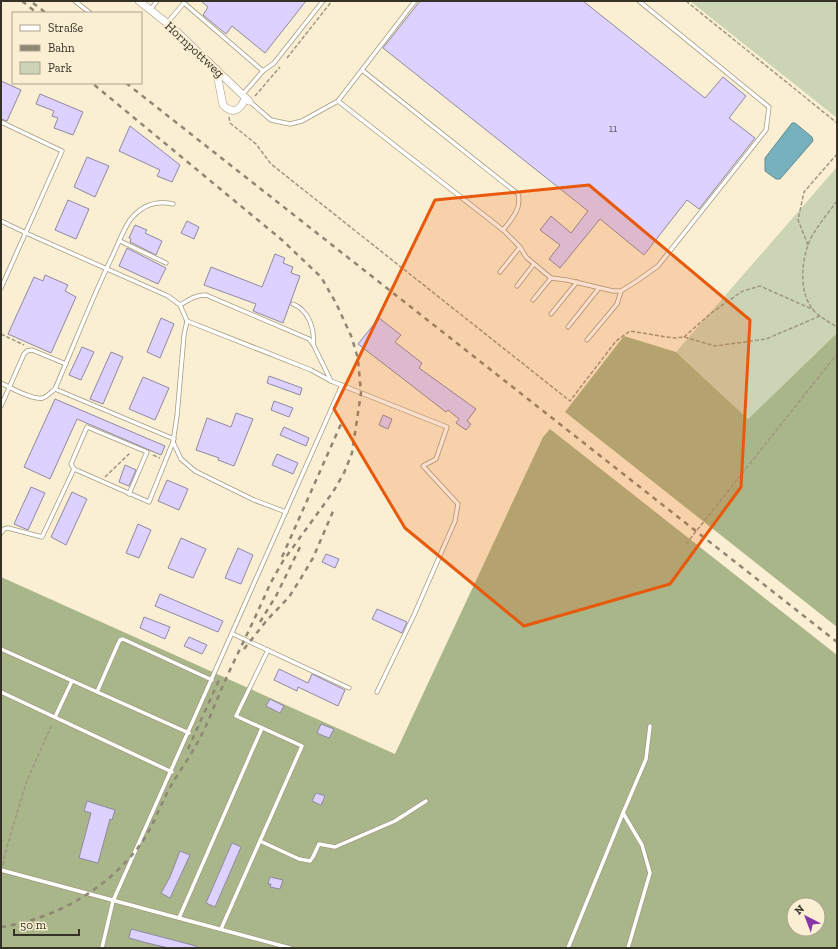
<svg xmlns="http://www.w3.org/2000/svg" width="838" height="949" font-family="'Zilla Slab',serif">
<rect width="100%" height="100%" fill="#faefd2"/>
<g fill="#cbd4b5">
<polygon points="690,1 837,1 837,118"/>
<polygon points="837,167 837,333 748,419 676,352"/>
</g>
<g fill="#a9b689" fill-rule="evenodd">
<polygon points="837,333 837,627 565,412 624,336 676,352 748,419"/>
<path d="M550,429L837,655V948H1V577L395,754L543,437ZM794,905H818V929H794Z"/>
</g>
<polygon fill="#77b1be" stroke="#638b90" points="792,123 795,123 812,137 813,141 780,179 776,179 765,171 765,158"/>
<g fill="#ddd1ff" stroke="#8f89a3">
<polygon points="201,1 306,1 265,53 232,26 226,34 203,15 208,7"/>
<polygon points="420,1 583,1 705,98 723,77 746,96 729,118 755,138 699,209 687,200 644,255 600,219 560,268 549,259 560,245 540,230 551,216 571,233 588,211 383,48"/>
<polygon points="1,81 21,90 7,121 1,119"/>
<polygon points="40,94 83,112 73,135 54,128 58,118 52,116 54,111 36,104"/>
<polygon points="130,126 180,165 172,182 157,176 160,170 119,151"/>
<polygon points="87,157 109,166 95,197 74,187"/>
<polygon points="68,200 89,209 76,239 55,230"/>
<polygon points="187,221 199,227 194,239 181,233"/>
<polygon points="135,225 147,230 145,233 162,241 156,255 130,242 131,239 129,238"/>
<polygon points="127,248 166,268 158,284 119,266"/>
<polygon points="275,254 285,258 283,263 293,267 291,273 300,276 283,323 253,311 256,304 204,285 211,267 262,287"/>
<polygon points="45,275 68,285 65,291 76,297 51,353 8,334 34,277 43,281"/>
<polygon points="161,318 174,324 160,358 147,352"/>
<polygon points="379,318 401,335 395,342 422,363 419,368 476,409 467,421 471,424 466,430 456,423 459,419 448,410 446,412 358,344"/>
<polygon points="82,347 94,352 81,380 69,375"/>
<polygon points="111,352 123,357 103,404 90,399"/>
<polygon points="269,376 302,388 300,395 267,383"/>
<polygon points="143,377 169,388 155,420 129,409"/>
<polygon points="55,399 165,446 161,455 77,419 50,479 24,467"/>
<polygon points="274,401 293,408 289,417 271,410"/>
<polygon points="236,413 253,419 234,466 218,460 219,458 196,450 207,418 231,427"/>
<polygon points="383,415 392,419 388,429 379,425"/>
<polygon points="284,427 309,438 306,446 280,435"/>
<polygon points="277,454 298,463 293,474 272,465"/>
<polygon points="125,465 136,470 129,486 119,482"/>
<polygon points="167,480 188,489 179,510 158,501"/>
<polygon points="31,487 45,493 28,530 14,524"/>
<polygon points="72,492 87,499 66,545 51,537"/>
<polygon points="138,524 151,530 139,558 126,553"/>
<polygon points="181,538 206,549 193,578 168,568"/>
<polygon points="238,548 253,555 241,584 225,578"/>
<polygon points="326,554 339,559 335,568 322,562"/>
<polygon points="160,594 223,621 218,632 155,606"/>
<polygon points="377,609 407,622 402,633 372,619"/>
<polygon points="144,617 170,627 165,639 140,628"/>
<polygon points="189,637 207,645 202,654 184,646"/>
<polygon points="279,669 308,683 312,674 345,690 338,706 298,687 297,691 274,680"/>
<polygon points="270,699 284,706 280,713 266,706"/>
<polygon points="321,724 334,729 329,738 317,733"/>
<polygon points="316,793 325,796 321,805 312,801"/>
<polygon points="87,801 115,810 112,820 110,819 98,863 79,858 91,813 84,811"/>
<polygon points="232,843 241,847 215,907 206,903"/>
<polygon points="180,851 190,855 170,898 161,893 170,877"/>
<polygon points="270,877 283,880 280,889 270,887 271,884 268,884"/>
<polygon points="131,929 196,946 195,948 169,948 147,943 129,938"/>
</g>
<g fill="none" stroke-linecap="round" stroke-linejoin="round">
<defs>
<g id="lane">
<polyline points="75,1 90,13"/>
<polyline points="150,10 157,1"/>
<polyline points="167,23 184,3 263,71 243,94"/>
<path d="M362,70L518,194C522,208 512,219 503,230"/>
<polyline points="263,71 274,63 323,1"/>
<polyline points="249,101 271,120 290,124 302,121 338,101 415,1"/>
<polyline points="338,101 503,230 520,247 526,257 551,278 567,280 613,291 621,291 637,281 658,266 766,130 769,107 639,1"/>
<polyline points="1,122 62,151 1,288"/>
<polyline points="1,221 26,233 168,296 180,305 187,321 311,370 331,381 447,427 436,459 423,466 458,504 455,521 414,615 377,692"/>
<polyline points="120,241 166,263"/>
<polyline points="500,272 520,247"/>
<polyline points="517,286 534,264"/>
<polyline points="533,300 551,278"/>
<path d="M293,304C308,310 315,328 313,344"/>
<path d="M180,305C189,300 195,295 206,295L302,336L309,339L313,344L331,381"/>
<polyline points="551,314 577,282"/>
<polyline points="187,321 184,335 177,416 173,442 181,459 195,471 254,500 286,512"/>
<polyline points="568,327 599,288"/>
<polyline points="587,340 617,304 621,291"/>
<path d="M1,383C11,388 32,400 43,398C48,396 51,392 55,389C74,345 91,301 111,259C117,247 123,230 130,220C141,206 156,200 173,204"/>
<polyline points="55,389 174,439"/>
<polyline points="1,406 24,354 27,351 32,350 66,364"/>
<polyline points="74,469 71,464 87,427 147,452 129,494"/>
<polyline points="1,533 4,529 8,528 42,537 74,469 149,502 173,442"/>
<polyline points="233,634 349,688"/>
<polyline points="1,649 189,733"/>
<polyline points="1,692 172,772"/>
<polyline points="97,692 118,644 120,640 123,639 212,680"/>
<polyline points="55,717 72,681"/>
<polyline points="260,841 299,859 310,861 313,857 319,844 335,847 395,821 426,801"/>
<polyline points="1,870 290,948"/>
<polyline points="179,918 262,728"/>
<polyline points="221,929 302,746 236,716 268,650"/>
<polyline points="102,948 113,901 342,385"/>
<polyline points="568,948 623,813"/>
<polyline points="628,948 650,873 642,845 623,813 646,759 650,726"/>
</g>
<g id="street">
<polyline points="139,1 172,27 249,101"/>
<path d="M216,69L223,105C233,115 241,110 245,98"/>
</g>
</defs>
<use href="#lane" stroke="#a49a7f" stroke-width="5"/>
<use href="#street" stroke="#a49a7f" stroke-width="8"/>
<g stroke="#9f9783" stroke-width="1.5" stroke-dasharray="4 2" stroke-linecap="butt">
<polyline points="686,1 837,123"/>
<polyline points="287,58 332,1"/>
<polyline points="255,96 280,67"/>
<polyline points="229,117 230,123 256,144 271,164 570,401 616,341 630,331 673,338 684,337 715,346 766,339 820,316"/>
<path d="M837,201C827,215 814,229 808,245C801,266 799,293 814,311C821,318 829,322 837,327"/>
<polyline points="808,245 798,220 804,192 837,154"/>
<polyline points="1,334 24,345"/>
<polyline points="684,337 710,314 728,301 743,291 760,286 814,310"/>
<polyline points="153,455 160,458"/>
<polyline points="105,477 131,452"/>
<polyline points="686,544 837,354"/>
<polyline points="3,865 6,850 26,783 52,724"/>
</g>
<use href="#lane" stroke="#fff" stroke-width="3.5"/>
<use href="#street" stroke="#fff" stroke-width="7"/>
<g stroke="#8e8774" stroke-width="2.5" stroke-dasharray="5 5" stroke-linecap="butt">
<polyline points="22,1 37,13"/>
<polyline points="33,3 46,13"/>
<polyline points="126,83 837,642"/>
<polyline points="282,557 341,424"/>
<polyline points="260,622 276,596 301,545"/>
<polyline points="244,649 267,620 289,597 301,578 313,558 334,509"/>
<polyline points="188,749 219,680"/>
<path d="M1,927C54,919 104,891 137,849C153,829 160,804 173,782C182,768 192,753 200,738C209,721 216,701 224,683C239,650 256,617 270,584L283,561L333,492L344,473L352,453L361,393L358,359L352,338L336,303L321,277L282,240L92,83"/>
</g>
</g>
<path fill="#e8590c" fill-opacity="0.2" stroke="#e8590c" stroke-width="3" stroke-linejoin="round" d="M589,185L750,320L741,487L670,584L524,626L405,528L334,409L435,200Z"/>
<g text-anchor="middle" stroke-width="4" stroke-linejoin="round" paint-order="stroke">
<g font-size="11" fill="#5f595c">
<text x="613" y="132">11</text>
</g>
<g font-size="13" fill="#353126" stroke="#faefd2">
<text transform="translate(195 49) rotate(43)" y="5">Hornpottweg</text>
</g>
</g>
<rect width="838" height="949" fill="none" stroke="#353126" stroke-width="4"/>
<rect x="12" y="12" width="130" height="72" fill="#faefd2" stroke="#aba38d"/>
<rect x="20" y="25" width="20" height="6" fill="#ffffff" stroke="#aba38d"/>
<text x="48" y="32" font-size="12" fill="#353126">Straße</text>
<rect x="20" y="45" width="20" height="6" fill="#8e8774" stroke="#aba38d"/>
<text x="48" y="52" font-size="12" fill="#353126">Bahn</text>
<rect x="20" y="62" width="20" height="12" fill="#cbd4b5" stroke="#aba38d"/>
<text x="48" y="72" font-size="12" fill="#353126">Park</text>
<g transform="translate(806 917) rotate(318)"><circle r="19" fill="#faefd2" stroke="#aba38d"/>
<path d="M0-3L7 15L0 10L-7 15Z" fill="#8535a5"/>
<text y="-6" font-size="11" font-weight="bold" text-anchor="middle" fill="#353126">N</text>
</g>
<path d="M14 929v6h65v-6" fill="none" stroke="#353126" stroke-width="2"/>
<text x="20" y="929" font-size="12" fill="#353126" stroke="#faefd2" stroke-width="3" paint-order="stroke">50 m</text>
</svg>
